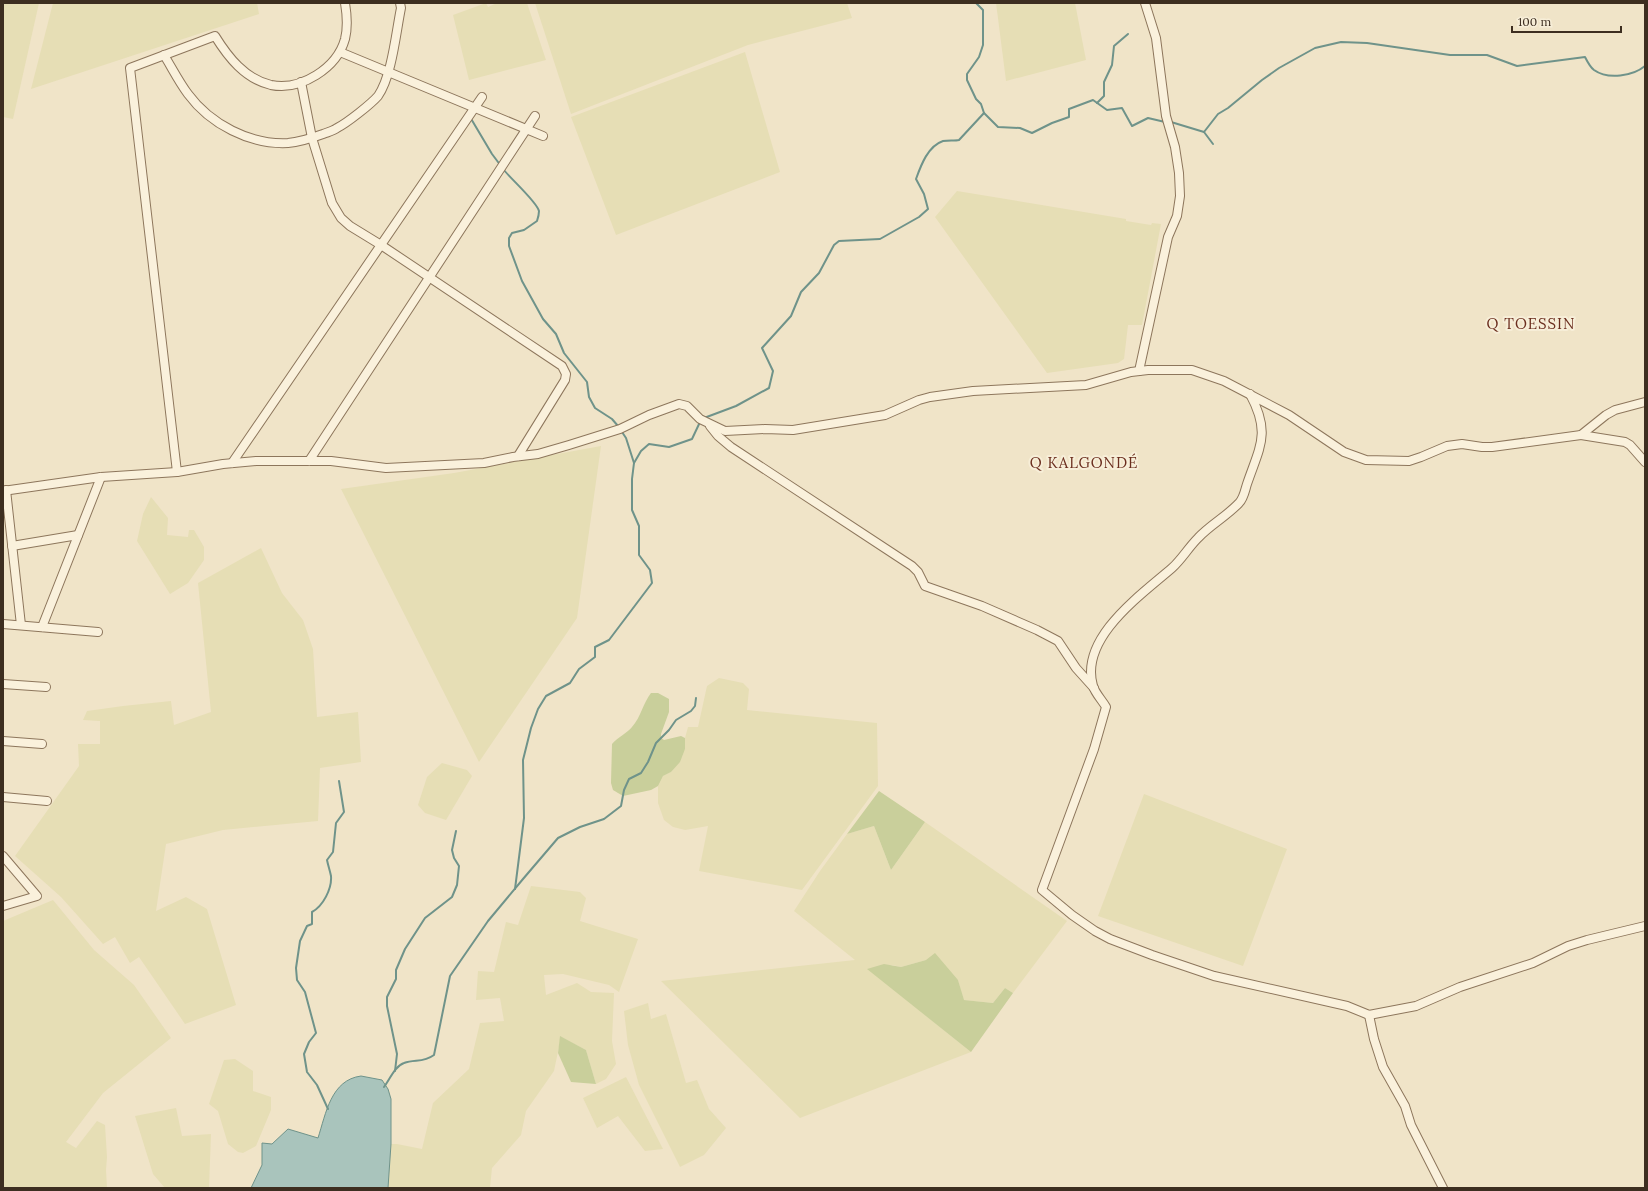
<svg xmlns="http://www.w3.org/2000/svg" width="1648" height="1191" font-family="Lora,serif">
<rect width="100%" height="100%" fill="#f0e4c8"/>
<g fill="#e6deb5">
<polygon points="3,3 39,3 13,119 3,117"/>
<polygon points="53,3 257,3 259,14 31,89"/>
<polygon points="486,3 488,7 497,3 527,3 546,60 469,80 453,15"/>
<polygon points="535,3 847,3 852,18 748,45 571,114"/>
<polygon points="996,3 1075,3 1086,60 1006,81"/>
<polygon points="745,52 780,172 616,235 571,117"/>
<polygon points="957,191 1126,219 1126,221 1151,225 1152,223 1161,224 1142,325 1128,325 1124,359 1118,363 1047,373 935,217"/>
<polygon points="601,446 577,618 479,762 341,489 454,473"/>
<polygon points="151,497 168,518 167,535 188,537 189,530 194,530 204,547 204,560 188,583 170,594 137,541 143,514"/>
<polygon points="261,548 282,593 303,620 313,649 317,717 358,712 361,762 320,768 318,821 223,830 166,844 156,911 186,897 207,909 236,1005 185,1024 139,957 130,963 115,937 103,944 61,897 15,856 79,766 78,744 100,744 100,721 83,720 87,711 123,706 171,701 174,725 211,712 198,583"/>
<polygon points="719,678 743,683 749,689 747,710 877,723 878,786 802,890 699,871 708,826 685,830 673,827 664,820 658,803 658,786 663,776 671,772 685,749 685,738 688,727 698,727 707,686"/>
<polygon points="442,763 467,770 472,776 446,820 425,813 418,805 427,777"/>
<polygon points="1144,794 1287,849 1243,966 1098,916"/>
<polygon points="925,822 1067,921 1013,993 1005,988 993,1003 963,1000 958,980 926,960 901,967 892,965 868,969 971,1052 800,1118 661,981 855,960 794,911 820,871 847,834 874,826 891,870"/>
<polygon points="531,886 580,892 586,898 580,921 638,939 619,992 609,985 563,974 544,975 546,995 577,983 591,992 614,993 612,1041 616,1064 606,1079 596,1084 586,1050 561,1037 554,1071 526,1111 521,1135 492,1168 490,1188 388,1188 391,1144 397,1144 422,1149 433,1103 469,1069 480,1023 504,1021 500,998 476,1000 478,971 494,972 506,922 518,925"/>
<polygon points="53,900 94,950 134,985 171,1038 103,1093 66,1142 76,1148 97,1121 105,1125 107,1157 106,1170 107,1188 3,1188 3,921"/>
<polygon points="648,1003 651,1019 666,1014 686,1083 697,1080 709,1109 726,1128 704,1155 680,1167 639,1085 628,1045 624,1011"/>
<polygon points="235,1059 253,1071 253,1091 271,1097 271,1110 256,1146 243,1153 238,1152 228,1144 218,1111 209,1104 224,1060"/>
<polygon points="626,1077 663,1149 645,1151 618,1116 597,1128 583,1098"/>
<polygon points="176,1108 182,1136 211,1134 209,1188 165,1188 153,1174 135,1116"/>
</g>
<g fill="#c9cf9b">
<path d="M651,693H658L669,699V712L661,734V738L664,740L681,736L685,738V749L680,762L671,772L663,776L658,786L651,790L623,796L613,790L611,783L612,744C618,737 627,733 632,727C641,717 643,703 651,693Z"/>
<polygon points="879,791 925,822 891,870 874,826 847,834"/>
<polygon points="935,953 958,980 964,1000 993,1003 1005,988 1013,993 971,1052 867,969 884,964 901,967 926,960"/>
<polygon points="560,1036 586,1050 596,1084 571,1082 558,1053"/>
</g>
<path fill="#a9c4bc" stroke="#6f938a" d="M361,1076L382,1080L388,1089L391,1099V1144L388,1188H251L262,1165V1143L272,1144L288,1129L318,1138C326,1113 331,1080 361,1076Z"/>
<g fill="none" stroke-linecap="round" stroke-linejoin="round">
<g stroke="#6f938a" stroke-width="2">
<polyline points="976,3 983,10 983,45 979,57 967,74 967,80 976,99 981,104 984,113"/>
<polyline points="1097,103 1104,96 1104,82 1112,65 1114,46 1128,34"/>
<polyline points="470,117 492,154 501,166"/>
<polyline points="1171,122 1204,132 1213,144"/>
<path d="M1204,132L1218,114L1228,108L1262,80L1279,68L1315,48L1341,42L1367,43L1450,55H1487L1517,66L1585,57C1587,61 1590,67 1594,70C1608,80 1633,76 1645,66"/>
<path d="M503,169C511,179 537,202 539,211C539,214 538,218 537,221L524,230L512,233L509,238V246L522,281L543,319L556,334L564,353L587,382L589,397L595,408L612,419L618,426"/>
<path d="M704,418L736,406L769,388L773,371L762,348L791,316L801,292L819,273L834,245L839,241L880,239L919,217L928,209L924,194L916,179C921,165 928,146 943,141C948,140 955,141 959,140L984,113L998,127L1020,128L1032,133L1052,123L1069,117V109L1093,100L1107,110L1122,108L1132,126L1148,118L1165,122"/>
<polyline points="622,432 626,438 634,463"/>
<polyline points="515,889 524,818 523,760 531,728 538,709 546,696 570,683 579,669 595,657 595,647 609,640 652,583 650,570 639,555 639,526 632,510 632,479 634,463 641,451 649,444 669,447 692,439 700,422"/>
<polyline points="395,1071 397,1054 387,1006 387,997 396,979 396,970 405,949 425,918 452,897 457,885 459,866 454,858 452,850 456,831"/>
<path d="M384,1087C390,1079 395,1066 404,1063C415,1059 423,1063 434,1055L450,976L488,921L523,879L558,838L580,827L604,819L621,806L624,790L629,779L641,773L648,762L656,743L669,730L676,720L691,711L695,706L696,698"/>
<path d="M328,1109L317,1085L307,1072L304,1054L309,1042L316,1033L305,992L297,980L296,968L300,941L307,926L312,924V912C323,906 332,889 331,876C330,871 328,865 327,860L333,852L336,823L344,812L339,781"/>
</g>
<defs>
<g id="street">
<polyline points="340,52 543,136"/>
<path d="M164,55C172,68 179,82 188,94C210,124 250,145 288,143C300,142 312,138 323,134C328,132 333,131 337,128C347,123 371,104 378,96C392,76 396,32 401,8L400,3"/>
<polyline points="301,82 312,138 332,203 341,218 350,226 381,245 562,366 566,374 565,380 518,456"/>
<polyline points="1139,371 1168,237 1177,216 1180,196 1179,173 1175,147 1166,116 1156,38 1145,3"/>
<path d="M1250,394C1271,433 1260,446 1247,484C1245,490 1244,498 1239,503C1227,516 1210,525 1198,538C1188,548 1182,559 1172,568C1141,595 1079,638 1093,686C1095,693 1102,700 1106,707L1094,749L1042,890L1072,915L1095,931L1110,939L1152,955L1214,976L1347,1006L1369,1015L1416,1006L1460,987L1533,963L1568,946L1587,940L1645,926"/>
<polyline points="710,426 718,436 731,447 912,566 918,572 925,586 982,606 1037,630 1058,641 1076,668 1094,688"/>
<polyline points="1581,435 1625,442 1630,445 1645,462"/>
<polyline points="309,461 535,116"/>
<polyline points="232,463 482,97"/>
<path d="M177,472L130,68L215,36C228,57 245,79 271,85C301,91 337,68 345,39C348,27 347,15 345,3"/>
<polyline points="6,490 21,625"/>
<polyline points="3,491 101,477 177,472 223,464 256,461 331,461 386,468 484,463 513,457 538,454 569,445 620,429 649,415 679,404 687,406 700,419 725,431 765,429 793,430 885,415 919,400 930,397 973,391 1086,385 1131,372 1148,370 1192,370 1224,381 1289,415 1344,452 1366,460 1409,461 1421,457 1447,446 1462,444 1482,447 1492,447 1581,435 1606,415 1615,410 1645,402"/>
<polyline points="12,546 78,535"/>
<polyline points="3,624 98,632"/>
<polyline points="42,627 101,477"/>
<polyline points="3,684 46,687"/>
<polyline points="3,741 42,744"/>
<polyline points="3,797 47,801"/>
<polyline points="3,856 37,896 3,906"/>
<polyline points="1369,1015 1374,1039 1383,1067 1405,1106 1411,1125 1443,1188"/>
</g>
</defs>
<use href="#street" stroke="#8d765c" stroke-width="10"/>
<use href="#street" stroke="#faf1dc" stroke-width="8"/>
</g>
<g text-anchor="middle" stroke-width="4" stroke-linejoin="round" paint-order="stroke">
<g font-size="15" letter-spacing="1" fill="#6b2e1e" stroke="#f7eed8">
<text x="1531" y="329">Q TOESSIN</text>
<text x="1084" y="468">Q KALGONDÉ</text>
</g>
</g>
<rect width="1648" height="1191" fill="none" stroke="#3d2e20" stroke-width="8"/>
<path d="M1512 26v6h109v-6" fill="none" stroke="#3d2e20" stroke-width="2"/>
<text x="1518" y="26" font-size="12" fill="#3d2e20" stroke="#f7eed8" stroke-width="3" paint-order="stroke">100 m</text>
</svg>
